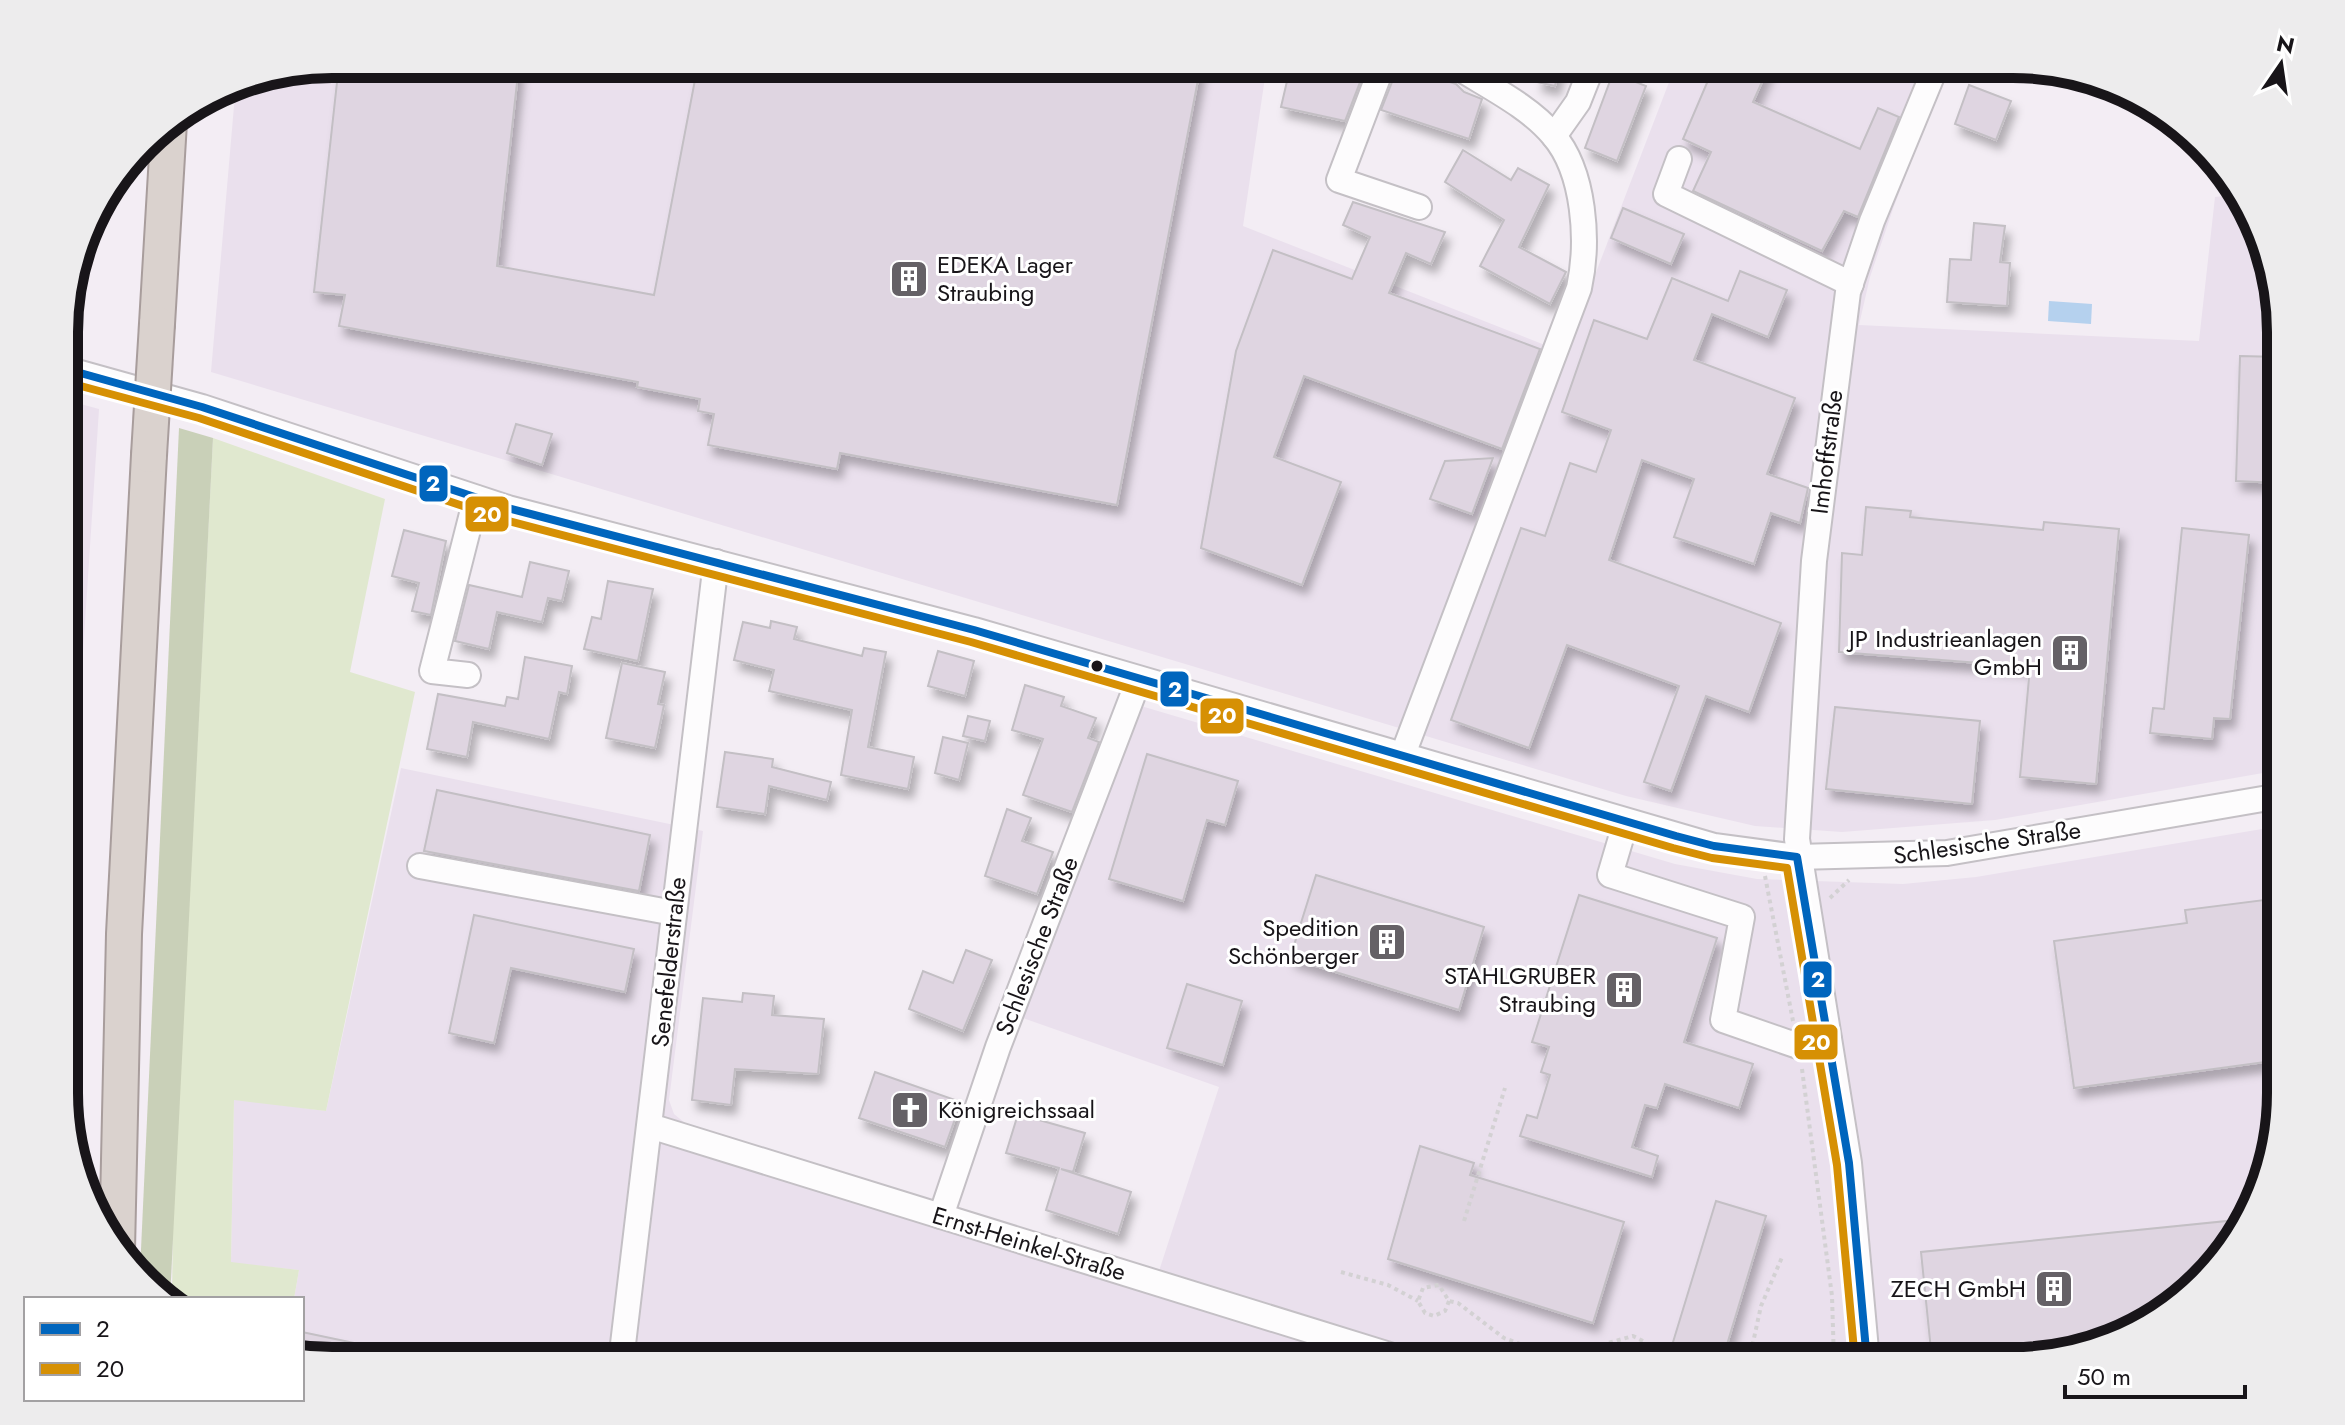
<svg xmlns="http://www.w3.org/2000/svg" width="2345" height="1425" font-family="Jost,sans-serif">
<defs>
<filter id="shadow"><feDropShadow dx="5" dy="9" stdDeviation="4" flood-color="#0004"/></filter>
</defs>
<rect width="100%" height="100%" fill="#f3edf4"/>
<g fill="#eae0ed">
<polygon points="332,64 1267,64 1243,226 1565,353 1676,64 1948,64 1893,209 1870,277 1859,325 2199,341 2215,197 2240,194 2280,314 2280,770 1995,820 1842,832 1755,826 1626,796 211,372 236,83"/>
<polygon points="66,400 99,409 66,911"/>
<polygon points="1141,706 1675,864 1757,879 1903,884 1976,877 2280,826 2280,1110 2245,1227 2147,1325 2030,1360 331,1361 302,1353 302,1299 294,1299 299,1270 231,1263 234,1099 326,1111 401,768 703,831 669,1100 674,1114 685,1123 1159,1271 1219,1087 1020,1017"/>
</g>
<polygon fill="#e0e8cf" points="213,438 385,499 350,672 415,692 326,1111 234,1100 231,1262 299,1270 294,1299 172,1299 173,1217"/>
<polygon fill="#c9d0b8" points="179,428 213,438 170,1299 140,1271"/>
<polygon fill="#b5d1ee" points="2049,301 2092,304 2091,324 2048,321"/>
<g fill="#dfd5e1" stroke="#c3bfc4" stroke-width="2" filter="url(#shadow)">
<polygon points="339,64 519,64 497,266 654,295 698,64 1201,64 1117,505 840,453 837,469 708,445 714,414 698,411 700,399 637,387 638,382 339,326 345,295 314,292"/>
<polygon points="1291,64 1367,64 1345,121 1281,107"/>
<polygon points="1406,64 1425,64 1422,73 1456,84 1464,92 1482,99 1469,139 1381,110 1396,72 1403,74"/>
<polygon points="1542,64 1560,64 1555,86 1537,82"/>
<polygon points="1715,64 1770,64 1753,102 1860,149 1878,108 1899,117 1858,217 1844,211 1822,251 1693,191 1711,152 1683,139"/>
<polygon points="1613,73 1646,86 1617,161 1585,148"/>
<polygon points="1969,85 2011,101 1996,140 1955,124"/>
<polygon points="1463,150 1511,180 1518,168 1549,185 1519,247 1566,272 1550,304 1480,266 1504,220 1445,182"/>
<polygon points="1353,202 1445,232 1431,264 1406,253 1389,293 1540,349 1502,449 1304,376 1274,457 1341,482 1302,585 1201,548 1236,351 1273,250 1352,279 1370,237 1343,225"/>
<polygon points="1623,208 1684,234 1671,264 1611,238"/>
<polygon points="1974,223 2005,226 2000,262 2010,263 2007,306 1947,302 1950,259 1971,260"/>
<polygon points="1740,271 1787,290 1768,337 1712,314 1694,360 1795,398 1767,474 1808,488 1800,523 1771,513 1754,564 1674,537 1694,479 1642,460 1609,560 1781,623 1749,712 1706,696 1671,791 1644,782 1679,686 1567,645 1529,748 1451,720 1521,528 1545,536 1570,463 1596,472 1611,430 1562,412 1594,320 1647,339 1672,278 1728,301"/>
<polygon points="2240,356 2280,357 2280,483 2236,481"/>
<polygon points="516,424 552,434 542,465 507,453"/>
<polygon points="1493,458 1472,514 1430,499 1445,461"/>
<polygon points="1866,507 1911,511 1910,517 2043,530 2044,522 2119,529 2096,784 2020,777 2030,667 1839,652 1842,553 1862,555"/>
<polygon points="2182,528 2249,535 2230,719 2214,718 2212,739 2150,733 2153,708 2164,709"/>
<polygon points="404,530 446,541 431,615 412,611 419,583 392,576"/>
<polygon points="530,562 569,571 562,601 548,598 542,622 497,612 489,649 455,641 469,585 522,597"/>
<polygon points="608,581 653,589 638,661 584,649 592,617 601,619"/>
<polygon points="771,621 797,627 794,639 862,656 864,648 886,652 868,747 914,757 908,789 841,775 852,710 769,691 774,670 734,660 743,622 770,628"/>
<polygon points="938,651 974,661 965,696 928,686"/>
<polygon points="525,657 572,666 567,694 559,692 549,739 473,722 467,757 427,749 438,694 505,706 507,697 518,699"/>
<polygon points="622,663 665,672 658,704 664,705 655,748 606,738"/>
<polygon points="1025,685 1064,697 1061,706 1096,718 1088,738 1099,742 1072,812 1023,795 1043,739 1012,730"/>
<polygon points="1835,707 1980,721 1972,804 1826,789"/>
<polygon points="968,716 990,721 985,741 963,736"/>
<polygon points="943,737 968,743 959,780 935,773"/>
<polygon points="725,752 773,759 772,767 831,782 827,800 769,786 765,814 717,807"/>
<polygon points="1147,754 1238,781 1225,825 1207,820 1183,901 1109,879"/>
<polygon points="437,790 650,835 639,891 424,851"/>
<polygon points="1007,809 1031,818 1022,841 1053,852 1037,894 985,876"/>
<polygon points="1316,875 1484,927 1459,1010 1290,958"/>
<polygon points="1579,895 1717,938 1684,1042 1753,1064 1739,1108 1665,1084 1657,1108 1645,1105 1632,1147 1658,1156 1652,1177 1520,1136 1527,1115 1537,1118 1550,1075 1541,1072 1549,1047 1532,1042"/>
<polygon points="2264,900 2280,1020 2280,1060 2074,1088 2054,941 2187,923 2185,910"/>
<polygon points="474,915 634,949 625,992 511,968 494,1043 449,1033"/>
<polygon points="966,950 992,960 963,1031 909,1009 923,971 953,983"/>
<polygon points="1187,984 1242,1001 1223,1065 1167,1048"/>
<polygon points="743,993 774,996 772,1015 824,1019 818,1074 735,1069 731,1105 692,1100 703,998 742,1002"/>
<polygon points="875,1072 961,1102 945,1147 859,1118"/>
<polygon points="1018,1114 1085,1133 1073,1172 1061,1169 1131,1192 1118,1234 1046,1210 1059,1168 1006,1153"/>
<polygon points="1420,1146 1474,1163 1470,1175 1624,1222 1593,1323 1388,1259"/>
<polygon points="1716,1201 1766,1216 1722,1361 1700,1361 1670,1352"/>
<polygon points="2247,1219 2245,1228 2148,1325 2030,1360 1932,1360 1921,1252"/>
<polygon points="302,1332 397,1352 396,1361 331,1361 302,1353"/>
</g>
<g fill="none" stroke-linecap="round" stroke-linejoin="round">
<defs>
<g id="minor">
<polyline points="1383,64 1339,180 1419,207"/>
<polyline points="1554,136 1578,102 1593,64"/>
<polyline points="1679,159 1666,194 1851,284"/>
<polyline points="66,369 202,407 508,508 974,630 1714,846 1797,857 1947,853 2280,796"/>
<polyline points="468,675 432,671 476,498"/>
<path d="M1402,757L1579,288C1589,242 1585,172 1553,135C1528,105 1485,85 1453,64"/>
<polyline points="1626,821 1610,875 1742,917 1723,1020 1798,1046 1829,1040"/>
<polyline points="420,866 674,913"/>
<polyline points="650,1126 1409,1361"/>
<polyline points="941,1216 998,1047 1139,679"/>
<polyline points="621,1361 716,562"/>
<polyline points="1867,1361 1849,1163 1797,839 1814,561 1848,292 1872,221 1937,64"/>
</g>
<g id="highway">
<polyline points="157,324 169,122"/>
<polyline points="117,1250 124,934 149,455"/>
</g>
</defs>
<use href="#minor" stroke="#c4c0c5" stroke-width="28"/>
<use href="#highway" stroke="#a89d9c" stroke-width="38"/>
<g stroke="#d3d1d3" stroke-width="4" stroke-dasharray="4 4" stroke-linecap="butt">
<polyline points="67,345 76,266"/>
<polyline points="1765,876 1793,1021"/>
<polyline points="1830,898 1849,880"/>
<polyline points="1802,1069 1832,1296 1834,1361"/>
<polyline points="1464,1221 1505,1088"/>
<polyline points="1341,1272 1388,1285 1418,1301"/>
<polyline points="1449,1301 1445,1311 1434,1316 1425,1313 1418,1301 1423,1288 1439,1285 1449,1301 1458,1303 1504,1338 1547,1354 1566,1355 1633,1336 1643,1341 1652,1361"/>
<polyline points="1749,1361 1761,1306 1783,1255"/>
</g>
<use href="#minor" stroke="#fdfcfd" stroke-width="24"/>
<use href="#highway" stroke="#dad2ce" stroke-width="34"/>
<defs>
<polyline id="highway-bridge" points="149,455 157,324"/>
</defs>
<use href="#highway-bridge" stroke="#a89d9c" stroke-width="38" stroke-linecap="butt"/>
<use href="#highway-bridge" stroke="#dad2ce" stroke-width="34"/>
<defs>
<polyline id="bus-1" points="66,369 202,407 508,508 974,630 1676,836 1714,846 1797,857 1849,1163 1867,1361"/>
<polyline id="bus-2" points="66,382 199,418 505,520 971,642 1673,848 1712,858 1787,868 1837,1165 1855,1361"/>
</defs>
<use href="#bus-1" stroke="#fff" stroke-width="14"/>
<use href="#bus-2" stroke="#fff" stroke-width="14"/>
<use href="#bus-1" stroke="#0065bd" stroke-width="8"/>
<use href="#bus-2" stroke="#d69004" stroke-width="8"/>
</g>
<defs>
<symbol id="building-square" viewBox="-11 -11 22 22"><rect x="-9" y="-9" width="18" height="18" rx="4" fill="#656166" stroke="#fff"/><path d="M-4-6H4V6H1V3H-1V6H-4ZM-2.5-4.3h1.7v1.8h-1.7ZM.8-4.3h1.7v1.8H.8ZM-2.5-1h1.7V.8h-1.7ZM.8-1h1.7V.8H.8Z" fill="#fff"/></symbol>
<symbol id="church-square" viewBox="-11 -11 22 22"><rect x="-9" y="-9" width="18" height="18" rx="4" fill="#656166" stroke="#fff"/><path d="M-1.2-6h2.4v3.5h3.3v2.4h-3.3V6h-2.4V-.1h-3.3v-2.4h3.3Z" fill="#fff"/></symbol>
</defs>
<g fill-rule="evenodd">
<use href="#building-square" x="887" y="257" width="44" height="44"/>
<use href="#building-square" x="2048" y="631" width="44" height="44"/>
<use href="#building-square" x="1365" y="920" width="44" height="44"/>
<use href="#building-square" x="1602" y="968" width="44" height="44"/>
<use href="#church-square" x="888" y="1088" width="44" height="44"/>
<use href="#building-square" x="2032" y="1267" width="44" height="44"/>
</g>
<circle fill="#181519" stroke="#fff" stroke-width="3" cx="1097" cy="666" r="7"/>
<g text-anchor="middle" stroke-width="6" stroke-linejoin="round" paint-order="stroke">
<g font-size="24" fill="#181519" stroke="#fff" text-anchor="end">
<text x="937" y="273" text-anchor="start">EDEKA Lager<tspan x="937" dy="28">Straubing</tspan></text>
<text x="2042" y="647">JP Industrieanlagen<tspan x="2042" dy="28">GmbH</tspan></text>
<text x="1359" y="936">Spedition<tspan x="1359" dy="28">Schönberger</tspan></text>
<text x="1596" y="984">STAHLGRUBER<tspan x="1596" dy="28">Straubing</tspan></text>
<text x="938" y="1118" text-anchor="start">Königreichssaal</text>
<text x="2026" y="1297">ZECH GmbH</text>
</g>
<g font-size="24" fill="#181519" stroke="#fff">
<text transform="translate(1827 452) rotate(-83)" y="8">Imhoffstraße</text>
<text transform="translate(1987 843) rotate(-8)" y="8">Schlesische Straße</text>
<text transform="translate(1037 946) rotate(-69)" y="8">Schlesische Straße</text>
<text transform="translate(669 962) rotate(-84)" y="8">Senefelderstraße</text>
<text transform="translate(1029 1244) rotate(17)" y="8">Ernst-Heinkel-Straße</text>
</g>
</g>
<path d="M0 0H2345V1425H0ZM332 78H2013A254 254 0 0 1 2267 332V1093A254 254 0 0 1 2013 1347H332A254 254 0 0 1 78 1093V332A254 254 0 0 1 332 78Z" fill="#edeced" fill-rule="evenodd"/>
<path fill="none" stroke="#181519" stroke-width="10" d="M332 78H2013A254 254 0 0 1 2267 332V1093A254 254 0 0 1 2013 1347H332A254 254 0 0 1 78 1093V332A254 254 0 0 1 332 78Z"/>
<g stroke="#fff" stroke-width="3">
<rect x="418" y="464" width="31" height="39" rx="8" fill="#0065bd"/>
<rect x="464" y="495" width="46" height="38" rx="8" fill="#d69004"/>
<rect x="1159" y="670" width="31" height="38" rx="8" fill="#0065bd"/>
<rect x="1199" y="697" width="46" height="38" rx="8" fill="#d69004"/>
<rect x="1802" y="960" width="31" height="39" rx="8" fill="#0065bd"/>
<rect x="1793" y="1023" width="46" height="38" rx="8" fill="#d69004"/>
</g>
<g font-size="22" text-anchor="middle" font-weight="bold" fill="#fff">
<text x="433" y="491">2</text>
<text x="487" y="522">20</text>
<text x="1175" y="697">2</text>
<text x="1222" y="723">20</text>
<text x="1818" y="987">2</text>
<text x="1816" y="1050">20</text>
</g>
<rect x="24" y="1297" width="280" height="104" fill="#ffffff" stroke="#a3a1a3" stroke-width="2"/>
<rect x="40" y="1323" width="40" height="12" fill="#0065bd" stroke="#a3a1a3" stroke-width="2"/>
<text x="96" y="1337" font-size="24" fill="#181519">2</text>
<rect x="40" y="1363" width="40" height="12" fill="#d69004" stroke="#a3a1a3" stroke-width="2"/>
<text x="96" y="1377" font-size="24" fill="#181519">20</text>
<g transform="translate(2281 64) rotate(13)" stroke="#ffffff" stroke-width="6" paint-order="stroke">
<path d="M0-6L14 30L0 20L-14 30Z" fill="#181519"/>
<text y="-12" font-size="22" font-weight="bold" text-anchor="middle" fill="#181519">N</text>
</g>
<path d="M2065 1385v12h180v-12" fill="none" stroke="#181519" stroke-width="4"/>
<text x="2077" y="1385" font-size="24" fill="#181519" stroke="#ffffff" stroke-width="6" paint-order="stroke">50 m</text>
</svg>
